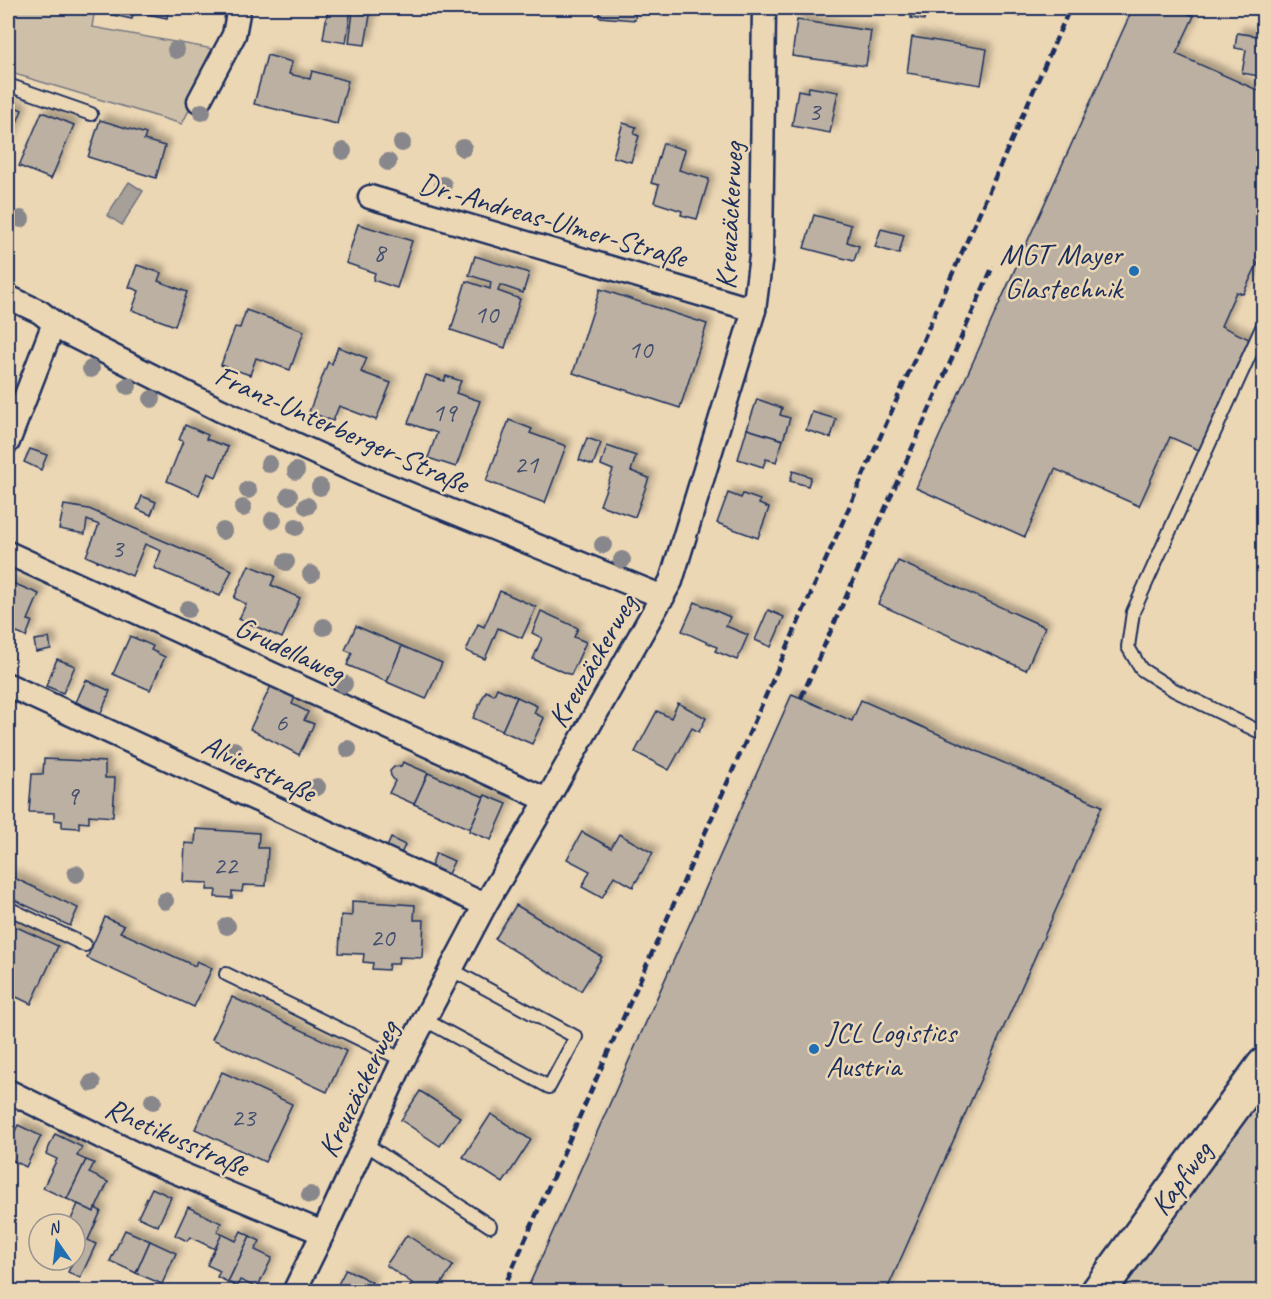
<svg xmlns="http://www.w3.org/2000/svg" width="1271" height="1299" font-family="Caveat,sans-serif">
<defs>
<filter id="shadow"><feDropShadow dx="5.5" dy="-5.5" stdDeviation="3" flood-color="#0004"/></filter>
</defs>
<rect width="100%" height="100%" fill="#ecd7b5"/>
<filter id="ink" filterUnits="userSpaceOnUse"><feTurbulence type="fractalNoise" baseFrequency=".0167" numOctaves="2"/><feDisplacementMap in="SourceGraphic" scale="12" xChannelSelector="R" yChannelSelector="G"/><feConvolveMatrix kernelMatrix="1 2 1 2 8 2 1 2 1" color-interpolation-filters="sRGB"/></filter>
<g filter="url(#ink)">
<g fill="#cebfa8" stroke="#747783" stroke-width="1.5">
<polygon points="8,8 95,8 92,27 219,50 182,124 8,72"/>
<polygon points="1263,1065 1263,1291 1098,1292"/>
</g>
<polygon fill="#a7a099" stroke="#6f7381" stroke-width="1.5" points="129,182 143,191 122,225 107,215"/>
<g fill="#bbb0a1" stroke="#1b2f5e" stroke-width="1.5" filter="url(#shadow)">
<polygon points="100,8 169,8 167,18 134,11 132,19 99,12"/>
<polygon points="328,8 351,8 346,43 323,39"/>
<polygon points="600,8 636,8 635,20 599,17"/>
<polygon points="666,8 710,8 709,11"/>
<polygon points="912,8 926,8 924,20 911,18"/>
<polygon points="972,8 1021,8 1020,16 972,11"/>
<polygon points="1133,8 1175,8 1194,16 1176,54 1264,93 1264,250 1243,294 1236,292 1221,326 1249,339 1199,450 1170,437 1139,506 1055,469 1025,537 916,488"/>
<polygon points="353,12 370,15 365,45 349,43"/>
<polygon points="797,20 871,31 866,66 792,56"/>
<polygon points="1237,33 1264,37 1264,77 1242,73 1246,50 1235,48"/>
<polygon points="912,37 987,49 981,85 907,73"/>
<polygon points="267,55 292,62 289,74 310,79 312,71 348,81 337,124 254,104"/>
<polygon points="809,87 838,92 830,133 792,126 798,90 808,92"/>
<polygon points="8,104 22,110 8,145"/>
<polygon points="42,112 74,125 51,179 19,166"/>
<polygon points="100,120 146,134 144,140 165,146 156,178 88,157"/>
<polygon points="623,123 636,127 634,134 639,136 631,162 613,157"/>
<polygon points="663,143 685,150 679,170 709,179 697,219 681,215 682,211 654,202 659,185 651,183"/>
<polygon points="814,215 851,225 847,242 859,246 854,261 804,248"/>
<polygon points="358,224 412,241 397,288 373,280 375,273 346,263"/>
<polygon points="881,229 904,235 899,254 875,247"/>
<polygon points="475,256 529,273 523,293 500,285 498,291 520,299 505,348 451,330 466,281 490,289 491,282 469,275"/>
<polygon points="137,265 161,273 158,281 187,292 175,326 132,310 139,291 129,287"/>
<polygon points="600,289 707,324 680,408 573,373"/>
<polygon points="246,310 304,331 290,370 256,358 250,375 221,365 235,327 240,328"/>
<polygon points="338,347 367,358 361,372 391,383 376,420 339,406 333,421 309,412 328,362 332,364"/>
<polygon points="426,375 444,381 446,376 461,381 456,393 480,401 456,467 428,458 437,433 408,423"/>
<polygon points="757,399 782,408 780,415 790,418 783,440 747,429"/>
<polygon points="812,412 836,419 831,438 806,430"/>
<polygon points="509,420 532,429 530,433 566,446 545,503 486,481"/>
<polygon points="185,425 208,435 206,439 228,447 216,477 208,473 199,495 167,481 183,441 179,440"/>
<polygon points="747,429 783,440 776,462 766,459 763,467 738,459"/>
<polygon points="587,438 601,443 593,465 579,460"/>
<polygon points="607,446 636,456 631,471 649,478 635,517 600,505 613,470 601,465"/>
<polygon points="30,449 47,455 41,470 24,462"/>
<polygon points="793,471 811,477 808,486 790,481"/>
<polygon points="728,493 741,498 743,494 760,500 759,504 769,508 758,538 717,523"/>
<polygon points="142,496 156,502 151,515 137,509"/>
<polygon points="64,505 89,509 232,570 220,596 154,568 161,551 145,544 132,576 86,556 99,525 87,520 85,534 59,529"/>
<polygon points="898,561 1045,627 1026,670 878,604"/>
<polygon points="249,565 275,576 271,585 300,598 282,638 239,619 246,604 234,598"/>
<polygon points="8,581 39,594 28,620 32,621 26,637 8,629"/>
<polygon points="500,591 536,607 522,638 498,628 485,659 466,651 478,624 484,627"/>
<polygon points="695,602 730,617 726,626 748,635 737,660 715,651 717,647 682,631"/>
<polygon points="768,610 784,617 771,647 755,640"/>
<polygon points="541,611 578,628 574,637 586,642 571,675 533,659 542,638 532,633"/>
<polygon points="356,626 402,646 387,682 347,665 352,653 345,650"/>
<polygon points="130,636 153,646 151,650 165,657 150,690 113,674"/>
<polygon points="49,638 51,649 36,652 34,640"/>
<polygon points="402,646 442,663 426,699 387,682"/>
<polygon points="57,659 75,666 63,693 46,686"/>
<polygon points="86,680 110,691 101,713 76,702"/>
<polygon points="271,686 295,697 292,704 308,712 304,720 314,724 299,755 250,729"/>
<polygon points="497,688 517,697 502,731 473,718 486,691 494,695"/>
<polygon points="792,694 852,721 861,700 1102,806 886,1292 526,1292"/>
<polygon points="517,697 537,706 534,713 544,718 532,744 502,731"/>
<polygon points="678,703 706,718 699,732 692,728 669,770 635,752 657,711 671,718"/>
<polygon points="44,759 105,762 105,778 115,778 113,817 89,815 89,823 79,822 79,828 62,827 62,821 54,820 54,813 29,812 32,774 43,774"/>
<polygon points="403,762 428,773 414,804 389,793 395,781 391,776 390,771 394,767 401,766"/>
<polygon points="428,773 484,797 470,829 414,804"/>
<polygon points="485,795 507,804 491,840 469,831"/>
<polygon points="196,829 259,833 258,848 268,848 266,886 243,885 242,892 232,891 232,898 215,897 216,890 207,890 208,883 183,882 185,843 195,844"/>
<polygon points="582,832 611,848 619,834 653,853 633,887 614,876 602,898 582,887 590,871 567,859"/>
<polygon points="391,838 405,845 401,854 387,847"/>
<polygon points="436,853 454,861 448,874 431,866"/>
<polygon points="8,875 78,908 70,926 8,897"/>
<polygon points="352,901 415,905 414,920 424,920 422,958 399,957 398,964 389,964 388,970 372,969 373,963 363,962 364,954 339,953 341,915 352,916"/>
<polygon points="516,905 602,957 581,991 495,939"/>
<polygon points="105,917 124,926 120,932 195,966 197,961 212,968 194,1007 87,958"/>
<polygon points="8,923 58,946 31,1004 8,993"/>
<polygon points="232,997 346,1051 327,1092 212,1039"/>
<polygon points="222,1072 292,1104 265,1162 195,1129"/>
<polygon points="420,1091 460,1117 440,1146 401,1120"/>
<polygon points="491,1114 531,1140 503,1183 463,1157"/>
<polygon points="18,1125 41,1136 26,1167 8,1158 8,1146"/>
<polygon points="55,1134 82,1147 77,1156 86,1160 67,1199 43,1188 57,1159 46,1154"/>
<polygon points="86,1160 94,1163 89,1173 108,1182 94,1212 67,1199"/>
<polygon points="152,1188 171,1197 158,1226 138,1217"/>
<polygon points="78,1204 94,1212 95,1208 101,1211 88,1240 96,1244 80,1278 68,1272 83,1241 75,1237 75,1224 69,1224"/>
<polygon points="188,1207 221,1223 217,1232 222,1234 215,1249 190,1237 187,1241 175,1235"/>
<polygon points="125,1230 150,1241 136,1273 110,1261"/>
<polygon points="241,1231 250,1236 228,1282 217,1277 220,1271 207,1265 222,1234 236,1241"/>
<polygon points="407,1235 453,1266 436,1292 407,1292 412,1283 386,1265"/>
<polygon points="250,1236 260,1241 255,1250 272,1258 257,1288 240,1280 237,1287 228,1282"/>
<polygon points="150,1241 176,1253 162,1284 136,1273"/>
<polygon points="346,1269 372,1282 367,1292 334,1292"/>
</g>
<g fill="none" stroke-linecap="round" stroke-linejoin="round">
<defs>
<g id="lane">
<polyline points="8,85 91,114"/>
<polyline points="1264,323 1133,612 1128,647 1141,669 1174,690 1264,734"/>
<polyline points="8,908 85,945"/>
<polyline points="226,974 403,1060"/>
<polyline points="425,1020 549,1087 576,1037 452,970"/>
<polyline points="364,1143 490,1226"/>
</g>
<g id="street">
<polyline points="199,101 234,35 239,8"/>
<polyline points="370,197 754,310"/>
<polyline points="8,297 40,312 67,333 220,410 377,481 663,597"/>
<polyline points="8,442 54,323"/>
<polyline points="8,553 547,800"/>
<polyline points="8,685 485,905"/>
<polyline points="8,1091 150,1161 323,1233"/>
<polyline points="294,1292 323,1233 403,1060 485,905 547,800 671,581 754,310 761,256 764,8"/>
</g>
<polyline id="secondary" points="1098,1292 1264,1065"/>
</defs>
<use href="#lane" stroke="#1b2f5e" stroke-width="16"/>
<use href="#street" stroke="#1b2f5e" stroke-width="27"/>
<use href="#secondary" stroke="#1b2f5e" stroke-width="38"/>
<use href="#lane" stroke="#ecd7b5" stroke-width="12"/>
<use href="#street" stroke="#ecd7b5" stroke-width="22"/>
<use href="#secondary" stroke="#ecd7b5" stroke-width="33"/>
<g stroke="#1b2f5e" stroke-width="4.5" stroke-dasharray="9 4.5" stroke-linecap="butt">
<polyline points="801,698 993,266"/>
<polyline points="502,1292 1070,8"/>
</g>
</g>
<g fill="#88878b">
<circle cx="176" cy="50" r="9"/>
<circle cx="202" cy="112" r="9"/>
<circle cx="402" cy="143" r="9"/>
<circle cx="463" cy="148" r="9"/>
<circle cx="343" cy="151" r="9"/>
<circle cx="388" cy="162" r="9"/>
<circle cx="443" cy="185" r="9"/>
<circle cx="21" cy="219" r="9"/>
<circle cx="91" cy="369" r="9"/>
<circle cx="128" cy="386" r="9"/>
<circle cx="152" cy="399" r="9"/>
<circle cx="269" cy="464" r="9"/>
<circle cx="296" cy="471" r="9"/>
<circle cx="320" cy="487" r="9"/>
<circle cx="248" cy="490" r="9"/>
<circle cx="289" cy="496" r="9"/>
<circle cx="307" cy="506" r="9"/>
<circle cx="243" cy="508" r="9"/>
<circle cx="273" cy="520" r="9"/>
<circle cx="296" cy="527" r="9"/>
<circle cx="223" cy="531" r="9"/>
<circle cx="603" cy="545" r="9"/>
<circle cx="622" cy="560" r="9"/>
<circle cx="286" cy="562" r="9"/>
<circle cx="311" cy="574" r="9"/>
<circle cx="188" cy="609" r="9"/>
<circle cx="324" cy="627" r="9"/>
<circle cx="344" cy="684" r="9"/>
<circle cx="348" cy="749" r="9"/>
<circle cx="234" cy="750" r="9"/>
<circle cx="317" cy="787" r="9"/>
<circle cx="76" cy="874" r="9"/>
<circle cx="165" cy="901" r="9"/>
<circle cx="227" cy="926" r="9"/>
<circle cx="92" cy="1083" r="9"/>
<circle cx="153" cy="1101" r="9"/>
<circle cx="310" cy="1195" r="9"/>
</g>
</g>
<g fill="#1f6fb2" stroke="#ecd7b5" stroke-width="2">
<circle cx="1134" cy="271" r="6"/>
<circle cx="814" cy="1049" r="6"/>
</g>
<g text-anchor="middle" stroke-width="5" stroke-linejoin="round" paint-order="stroke">
<g font-size="27" fill="#434f6f">
<text x="814" y="120">3</text>
<text x="379" y="261">8</text>
<text x="486" y="323">10</text>
<text x="640" y="358">10</text>
<text x="444" y="421">19</text>
<text x="526" y="473">21</text>
<text x="117" y="557">3</text>
<text x="281" y="731">6</text>
<text x="72" y="804">9</text>
<text x="225" y="874">22</text>
<text x="382" y="946">20</text>
<text x="243" y="1126">23</text>
</g>
<g font-size="30" fill="#1b2f5e" stroke="#ecd7b5">
<text transform="translate(729 216) rotate(-87)" y="10">Kreuzäckerweg</text>
<text transform="translate(553 220) rotate(16)" y="10">Dr.-Andreas-Ulmer-Straße</text>
<text transform="translate(342 429) rotate(24)" y="10">Franz-Unterberger-Straße</text>
<text transform="translate(290 649) rotate(25)" y="10">Grudellaweg</text>
<text transform="translate(592 661) rotate(-60)" y="10">Kreuzäckerweg</text>
<text transform="translate(259 768) rotate(25)" y="10">Alvierstraße</text>
<text transform="translate(358 1089) rotate(-64)" y="10">Kreuzäckerweg</text>
<text transform="translate(177 1137) rotate(24)" y="10">Rhetikusstraße</text>
<text transform="translate(1181 1178) rotate(-54)" y="10">Kapfweg</text>
</g>
<g font-size="30" fill="#1b2f5e" stroke="#ecd7b5" text-anchor="end">
<text x="1122" y="264">MGT Mayer<tspan x="1122" dy="34">Glastechnik</tspan></text>
<text x="826" y="1042" text-anchor="start">JCL Logistics<tspan x="826" dy="34">Austria</tspan></text>
</g>
</g>
<rect width="1271" height="1299" fill="none" stroke="#ecd7b5" stroke-width="30"/>
<rect x="15" y="15" width="1241" height="1269" fill="none" stroke="#1b2f5e" stroke-width="2" filter="url(#ink)"/>
<g transform="translate(57 1242) rotate(346)"><circle r="28" fill="#ecd7b5" stroke="#989492" stroke-width="1.5"/>
<path d="M0-4.5L10 22L0 15L-10 22Z" fill="#1f6fb2"/>
<text y="-9" font-size="16" font-weight="bold" text-anchor="middle" fill="#1b2f5e">N</text>
</g>
</svg>
